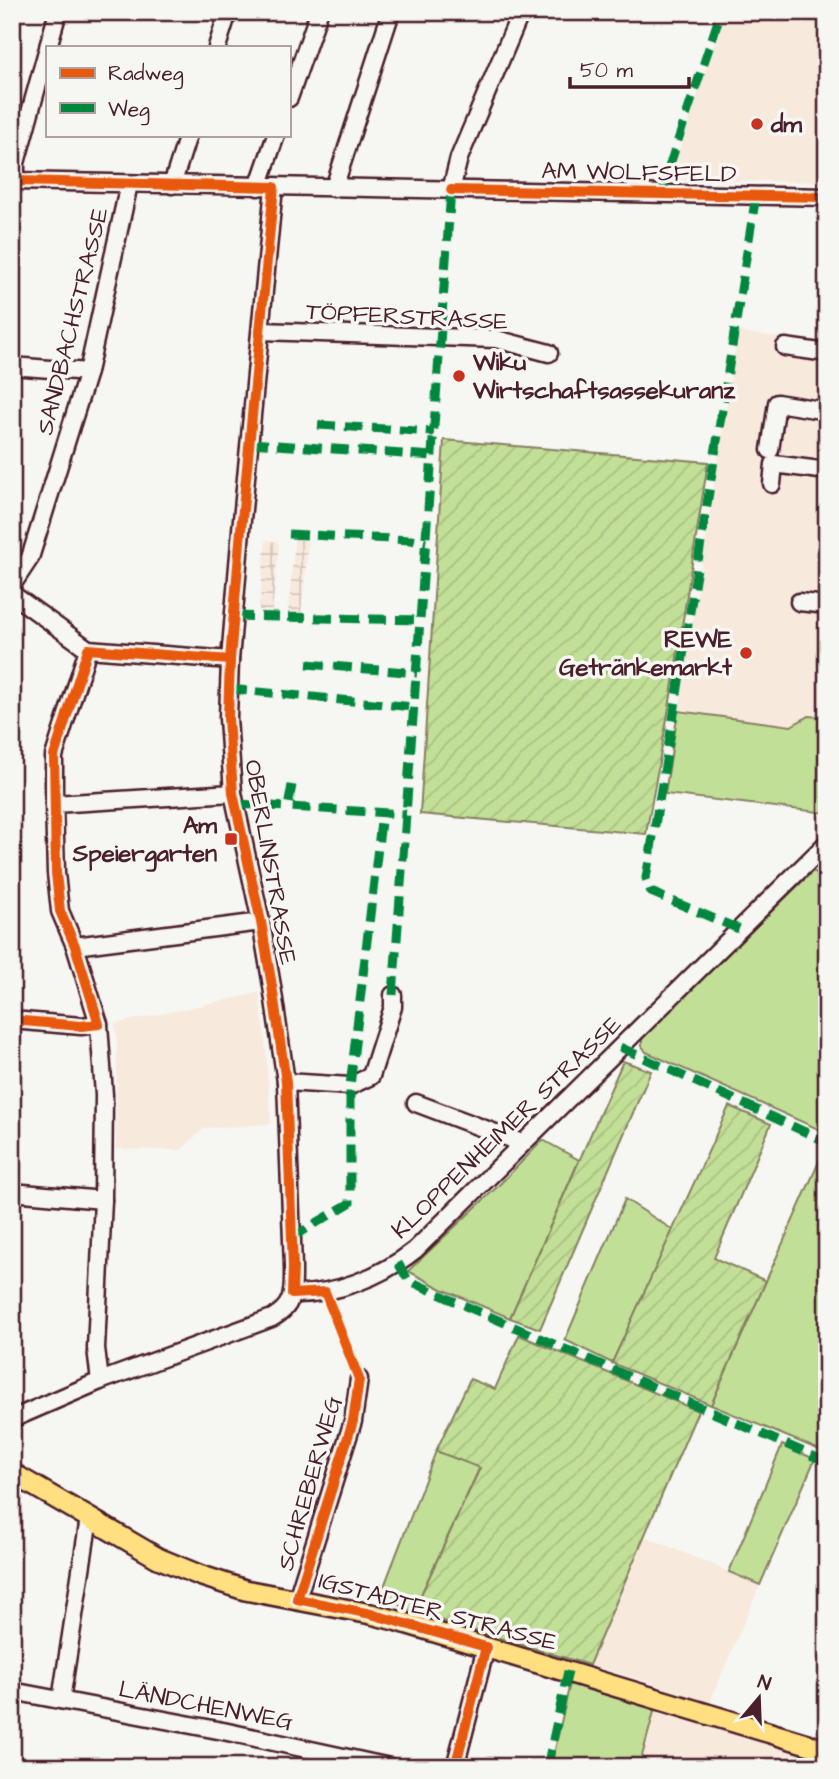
<svg xmlns="http://www.w3.org/2000/svg" width="839" height="1779" font-family="'Architects Daughter',sans-serif">
<defs>
<pattern id="industrial-grid" width="8" height="8" patternUnits="userSpaceOnUse" patternTransform="scale(1.75)"><rect width="8" height="8" fill="#f7e9dc"/><path d="M0 4h8M4 0v8" fill="none" stroke="#d5c7bd"/></pattern>
<pattern id="garden-furrows" width="10" height="10" patternUnits="userSpaceOnUse" patternTransform="scale(1.75)"><rect width="10" height="10" fill="#c2df97"/><path d="M-1 1l2-2M0 10L10 0M9 11l2-2" fill="none" stroke="#a8bf82"/></pattern>
</defs>
<rect width="100%" height="100%" fill="#f6f6f2"/>
<filter id="ink" filterUnits="userSpaceOnUse"><feTurbulence type="fractalNoise" baseFrequency=".0143" numOctaves="2"/><feDisplacementMap in="SourceGraphic" scale="14" xChannelSelector="R" yChannelSelector="G"/><feConvolveMatrix kernelMatrix="1 2 1 2 8 2 1 2 1" color-interpolation-filters="sRGB"/></filter>
<g filter="url(#ink)">
<g fill="#f7e9dc">
<polygon points="725,12 827,12 827,182 682,180 670,178"/>
<polygon points="738,332 827,344 827,718 809,716 792,726 679,711"/>
<polygon points="259,993 265,1040 271,1124 204,1128 181,1150 116,1149 117,1038 115,1024"/>
<polygon points="644,1536 760,1585 713,1694 705,1721 827,1757 827,1767 639,1767 661,1686 589,1665"/>
</g>
<g fill="url(#industrial-grid)">
<polygon points="295,539 308,541 301,614 288,613"/>
<polygon points="266,540 279,542 272,612 259,610"/>
</g>
<g fill="#c2df97" stroke="#867f61" stroke-width="2">
<polygon points="678,711 791,726 809,716 827,718 827,813 665,794"/>
<polygon points="813,871 827,878 827,1133 646,1052 642,1046 642,1038"/>
<polygon points="543,1140 579,1160 510,1318 442,1289 408,1271 497,1187"/>
<polygon points="825,1148 827,1149 827,1453 711,1405"/>
<polygon points="625,1199 673,1230 612,1363 565,1340"/>
<polygon points="782,1445 815,1459 760,1585 729,1572"/>
<polygon points="436,1451 480,1467 413,1612 392,1601 380,1597"/>
<polygon points="570,1683 655,1708 639,1767 551,1767"/>
</g>
<g fill="url(#garden-furrows)" stroke="#867f61" stroke-width="2">
<polygon points="444,440 708,462 669,708 646,834 420,814"/>
<polygon points="623,1061 651,1071 540,1329 510,1318"/>
<polygon points="729,1106 771,1124 714,1258 766,1281 711,1405 612,1363"/>
<polygon points="519,1335 698,1411 589,1665 413,1612 480,1468 436,1451 470,1379 495,1389"/>
</g>
<g fill="none" stroke-linecap="round" stroke-linejoin="round">
<defs>
<g id="minor">
<polyline points="48,47 58,12"/>
<polyline points="217,47 228,12"/>
<polyline points="289,98 319,12"/>
<polyline points="12,181 827,197"/>
<polyline points="16,181 16,163 47,51"/>
<polyline points="172,185 188,135"/>
<polyline points="258,187 276,135"/>
<polyline points="334,188 391,12"/>
<polyline points="451,190 459,158 521,12"/>
<polyline points="261,331 496,339 549,353"/>
<polyline points="785,347 827,353"/>
<polyline points="12,366 88,372"/>
<polyline points="770,450 777,403 827,411"/>
<polyline points="772,484 774,464 827,471"/>
<polyline points="12,585 30,558 88,372 129,184"/>
<polyline points="12,594 88,649 230,660"/>
<polyline points="799,602 827,605"/>
<polyline points="88,649 54,756 54,804 56,873 60,911 75,946 99,1024 104,1095 103,1200 96,1348 100,1381"/>
<polyline points="54,804 233,793"/>
<polyline points="75,946 261,922"/>
<polyline points="12,1020 81,1026 99,1024"/>
<polyline points="286,1082 350,1086 371,1076 393,1007 393,995"/>
<polyline points="416,1103 522,1143"/>
<polyline points="12,1192 103,1200"/>
<path d="M292,1294C335,1295 381,1277 415,1250L827,843"/>
<path d="M12,1419L100,1381L272,1318C295,1306 293,1289 293,1267L286,1082L272,986L261,922L233,793L228,718L230,660L241,530L274,187"/>
<polyline points="297,1599 353,1421 359,1379"/>
<polyline points="12,1691 223,1731 390,1767"/>
<polyline points="61,1700 89,1518"/>
<polyline points="455,1767 486,1647"/>
</g>
<polyline id="major" points="12,1473 158,1558 199,1575 245,1590 371,1614 398,1621 827,1750"/>
</defs>
<use href="#minor" stroke="#4a1f2b" stroke-width="21"/>
<use href="#major" stroke="#4a1f2b" stroke-width="24"/>
<use href="#minor" stroke="#f6f6f2" stroke-width="16"/>
<use href="#major" stroke="#ffdf80" stroke-width="19"/>
<g stroke="#00873e" stroke-width="9" stroke-dasharray="18 9" stroke-linecap="butt">
<polyline points="663,193 667,173 721,12"/>
<polyline points="318,425 434,432"/>
<polyline points="250,443 432,456"/>
<polyline points="289,534 411,540 426,543"/>
<polyline points="234,616 420,620"/>
<polyline points="307,664 417,673"/>
<polyline points="229,689 414,707"/>
<polyline points="292,785 288,807 406,814"/>
<polyline points="237,804 288,807"/>
<polyline points="739,929 651,892 646,878 674,713 756,195"/>
<polyline points="393,995 451,190"/>
<polyline points="620,1047 827,1142"/>
<polyline points="291,1238 350,1203 350,1086 382,813"/>
<polyline points="398,1263 408,1280 454,1301 827,1462"/>
<polyline points="547,1767 568,1671"/>
</g>
<defs>
<g id="cycleway">
<polyline points="16,181 274,187 241,530 230,660 228,718 233,793 261,922 272,986 286,1082 293,1267 292,1294 325,1292 359,1379 353,1421 297,1599 371,1614 486,1647 455,1767"/>
<polyline points="451,190 827,197"/>
<polyline points="12,1020 81,1026 99,1024 75,946 60,911 56,873 54,756 88,649 230,660"/>
</g>
</defs>
<use href="#cycleway" stroke="#f6f6f2" stroke-width="15"/>
<use href="#cycleway" stroke="#e8590c" stroke-width="10"/>
</g>
</g>
<g fill="#c8321e" stroke="#f6f6f2" stroke-width="2.5">
<circle cx="757" cy="124" r="7"/>
<circle cx="459" cy="376" r="7"/>
<circle cx="746" cy="653" r="7"/>
<rect x="224" y="832" width="14" height="14" rx="3.5"/>
</g>
<g text-anchor="middle" stroke-width="7" stroke-linejoin="round" paint-order="stroke">
<g font-size="24" font-weight="bold" fill="#4a1f2b" stroke="#f6f6f2" text-anchor="start">
<text x="771" y="132">dm</text>
<text x="473" y="370">Wiku<tspan x="473" dy="28">Wirtschaftsassekuranz</tspan></text>
<text x="732" y="647" text-anchor="end">REWE<tspan x="732" dy="28">Getränkemarkt</tspan></text>
<text x="217" y="833" text-anchor="end">Am<tspan x="217" dy="28">Speiergarten</tspan></text>
</g>
<g font-size="24" fill="#4a1f2b" stroke="#f6f6f2">
<text transform="translate(639 172) rotate(1)" y="8">AM WOLFSFELD</text>
<text transform="translate(407 316) rotate(3)" y="8">TÖPFERSTRASSE</text>
<text transform="translate(72 321) rotate(-76)" y="8">SANDBACHSTRASSE</text>
<text transform="translate(271 862) rotate(80)" y="8">OBERLINSTRASSE</text>
<text transform="translate(506 1127) rotate(-44)" y="8">KLOPPENHEIMER STRASSE</text>
<text transform="translate(309 1483) rotate(-74)" y="8">SCHREBERWEG</text>
<text transform="translate(438 1611) rotate(15)" y="8">IGSTADTER STRASSE</text>
<text transform="translate(206 1705) rotate(11)" y="8">LÄNDCHENWEG</text>
</g>
</g>
<rect width="839" height="1779" fill="none" stroke="#f6f6f2" stroke-width="42"/>
<rect x="21" y="21" width="797" height="1737" fill="none" stroke="#4a1f2b" stroke-width="2.5" filter="url(#ink)"/>
<rect x="46" y="46" width="245" height="91" fill="#f6f6f2" stroke="#b1a0a2" stroke-width="2"/>
<rect x="60" y="68" width="35" height="10" fill="#e8590c" stroke="#b1a0a2" stroke-width="2"/>
<text x="108" y="80" font-size="21" fill="#4a1f2b">Radweg</text>
<rect x="60" y="103" width="35" height="10" fill="#00873e" stroke="#b1a0a2" stroke-width="2"/>
<text x="108" y="116" font-size="21" fill="#4a1f2b">Weg</text>
<g transform="translate(759 1698) rotate(19)" stroke="#f6f6f2" stroke-width="5" paint-order="stroke">
<path d="M0-5L12 26L0 18L-12 26Z" fill="#4a1f2b"/>
<text y="-10" font-size="19" font-weight="bold" text-anchor="middle" fill="#4a1f2b">N</text>
</g>
<path d="M570 77v10h119v-10" fill="none" stroke="#4a1f2b" stroke-width="3.5"/>
<text x="580" y="77" font-size="21" fill="#4a1f2b" stroke="#f6f6f2" stroke-width="5" paint-order="stroke">50 m</text>
</svg>
